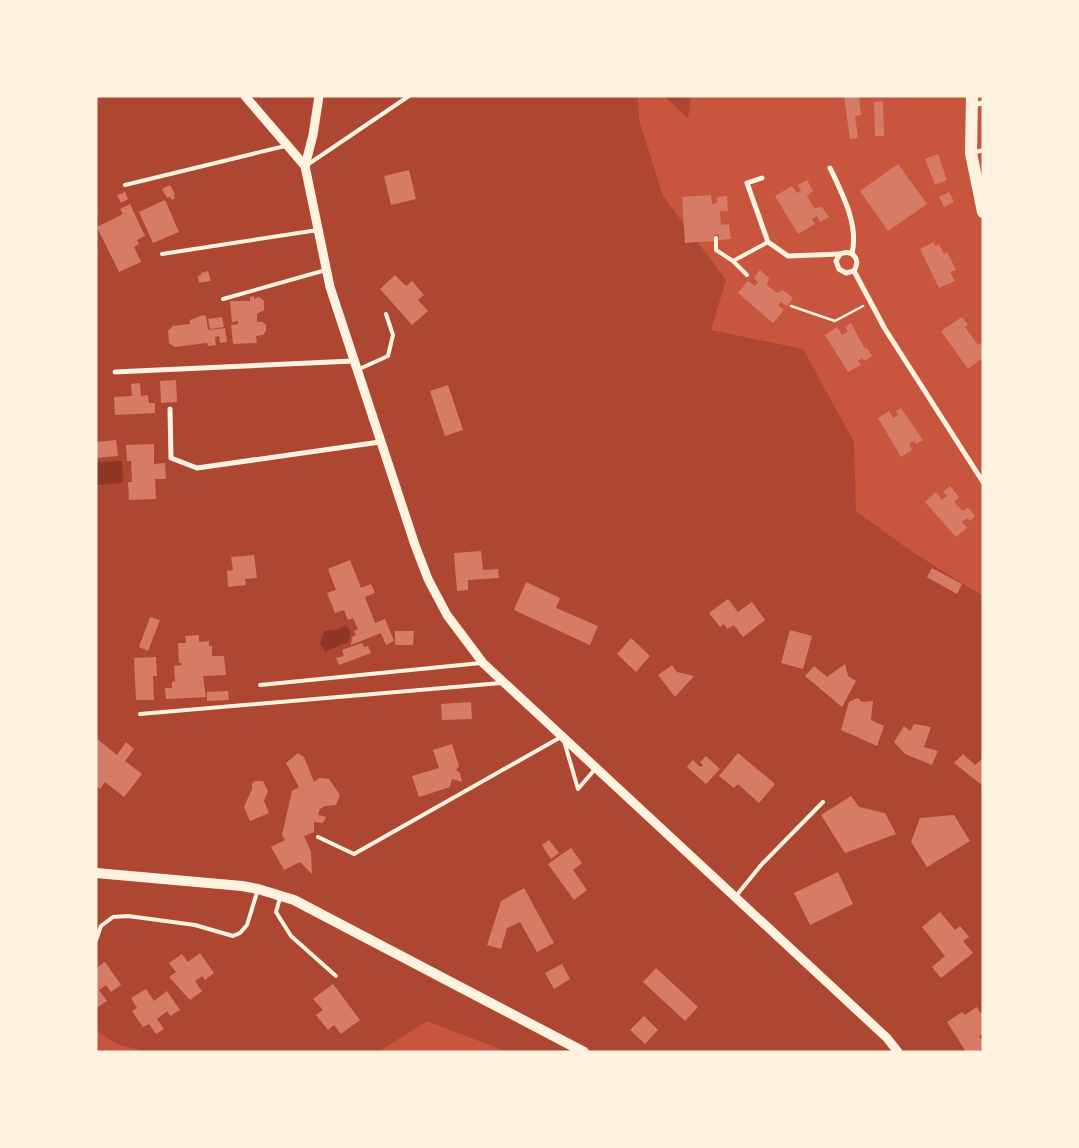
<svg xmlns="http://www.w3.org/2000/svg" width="1079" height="1148" font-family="'Nunito Sans',sans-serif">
<rect width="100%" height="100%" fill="#c8553d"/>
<g fill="#ae4732">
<polygon points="96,96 638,96 639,120 663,196 726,280 711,330 803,349 854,442 856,511 911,551 983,596 983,1052 508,1052 427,1021 378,1052 147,1052 117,1044 96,1031"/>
<polygon points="664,96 691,96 688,118"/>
</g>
<g fill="#8f3625">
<polygon points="122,461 123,483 96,485 96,462"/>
<polygon points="346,625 351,633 348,642 325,652 320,643 324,631 336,630"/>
</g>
<g fill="#d67c66">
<polygon points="844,96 859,96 861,115 855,116 858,138 850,139"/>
<polygon points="883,101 884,136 875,136 874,102"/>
<polygon points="938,154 947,180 935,185 925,159"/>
<polygon points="898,164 927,204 888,231 860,191"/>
<polygon points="409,170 416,199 391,205 384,176"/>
<polygon points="807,180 813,191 807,196 814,208 822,207 829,217 820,222 817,216 812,219 815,224 798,234 775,196 792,186 797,193 801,191 798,185"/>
<polygon points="170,185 175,194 173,195 175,198 172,200 170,197 167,198 162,189"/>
<polygon points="125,192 128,199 121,203 117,195"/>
<polygon points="949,192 954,202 944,207 939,197"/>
<polygon points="711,195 712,204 717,203 717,197 727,196 728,211 720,211 721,225 729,224 731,239 719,240 719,234 714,235 714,241 685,243 682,197"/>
<polygon points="165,200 179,232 153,243 139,212"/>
<polygon points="130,204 145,236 137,240 139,244 134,247 141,262 119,272 97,227 123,214 120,209"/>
<polygon points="934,242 935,246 939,244 944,254 947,252 956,270 950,272 955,281 939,288 920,249"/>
<polygon points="760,270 769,278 767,285 777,293 783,290 793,298 787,306 781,302 778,305 784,310 773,323 738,293 748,281 755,286 758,282 754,278"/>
<polygon points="208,271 211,281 199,283 198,276 201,275 201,273"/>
<polygon points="395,275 406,286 412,281 424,295 418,300 428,311 412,325 380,289"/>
<polygon points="254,296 254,299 259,297 264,301 264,310 257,314 257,322 262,322 266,325 266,331 263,335 256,336 257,343 233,344 231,325 238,324 238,321 232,322 230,301 250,301 250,297"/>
<polygon points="203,315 206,316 208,330 225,328 227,342 220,343 219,336 215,337 216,345 208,346 207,343 175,347 169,343 168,331 173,326 190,324 190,320"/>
<polygon points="222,317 224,327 210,329 208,319"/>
<polygon points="962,317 968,325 965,327 978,345 980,343 983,348 983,358 968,369 941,331"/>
<polygon points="851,323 865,349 867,348 872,356 864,361 862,358 858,361 861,365 848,372 825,335 837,327 842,335 848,331 845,327"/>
<polygon points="176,380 177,402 161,403 160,381"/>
<polygon points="140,383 141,396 148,395 149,403 155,403 155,413 115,415 114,397 132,396 131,384"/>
<polygon points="448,385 463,430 445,436 430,391"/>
<polygon points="901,408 923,440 916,444 914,441 909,444 912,450 901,457 878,418 889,411 893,418 898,415 896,411"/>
<polygon points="116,440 118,456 96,458 96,442"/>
<polygon points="154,444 154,464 165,463 166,479 155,479 156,499 129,500 128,482 132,482 131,461 127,461 126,445"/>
<polygon points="950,486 959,497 954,502 963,511 968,507 975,516 970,521 967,518 962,522 967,528 956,537 925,502 936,492 942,500 947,496 943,492"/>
<polygon points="481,551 483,570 498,569 499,578 468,580 468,590 457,591 454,553"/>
<polygon points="254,555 257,578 245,579 246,585 228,587 227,571 233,570 231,557"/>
<polygon points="350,560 361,588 371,584 375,593 365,597 375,623 385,619 394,641 386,645 381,633 351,645 352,637 356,635 354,631 371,623 358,629 353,618 348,620 344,610 335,613 327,593 336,590 328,569"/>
<polygon points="932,568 962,584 957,594 927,577"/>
<polygon points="526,582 560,598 556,608 598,626 590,645 514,610"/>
<polygon points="728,599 738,612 752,602 765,620 743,637 734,625 727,629 724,624 720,627 709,613"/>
<polygon points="150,617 160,620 148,651 139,647"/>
<polygon points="790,630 812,636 803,669 781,663"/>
<polygon points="395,631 414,631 413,645 395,645"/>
<polygon points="199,635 199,642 209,641 209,646 212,646 212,656 224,656 226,675 203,676 206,697 166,699 165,688 172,688 172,682 175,681 174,666 182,665 182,663 179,663 178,643 186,643 185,636"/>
<polygon points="631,638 650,656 636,672 617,654"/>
<polygon points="362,643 364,647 368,646 371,653 339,665 336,658 344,656 342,650"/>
<polygon points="156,657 157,676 153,676 154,700 136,700 134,658"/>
<polygon points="845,664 848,676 856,681 842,707 805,676 814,666 827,677"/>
<polygon points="672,665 677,672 694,676 675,697 658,675"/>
<polygon points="228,691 229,700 207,701 207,692"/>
<polygon points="858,698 862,702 873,701 871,720 884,726 877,746 841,730 849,702"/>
<polygon points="471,702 472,719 442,720 441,704"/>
<polygon points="914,724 931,727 924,747 938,751 932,765 905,754 894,742 904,726 910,731"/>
<polygon points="96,738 117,755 126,742 134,749 125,761 142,774 124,797 105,782 100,789 96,786"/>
<polygon points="452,744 459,766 456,770 460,773 462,782 452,779 450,787 419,797 412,776 439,768 433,750"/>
<polygon points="298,753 304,757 314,782 319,778 329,779 340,795 336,805 325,806 320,809 318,815 326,817 323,823 314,822 314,832 304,836 311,852 312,874 300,862 284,870 271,847 285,840 282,835 292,791 299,787 286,763"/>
<polygon points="738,753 775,784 759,803 738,784 734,788 719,776"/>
<polygon points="963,754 975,765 983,758 983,786 954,763"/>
<polygon points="706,756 720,769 706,784 687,767 693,760 700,767 703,765 700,762"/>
<polygon points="255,781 263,781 268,791 264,801 269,813 250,821 244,807 252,789 252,784"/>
<polygon points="851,796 859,807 885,813 896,834 845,853 821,815"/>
<polygon points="954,815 970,841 927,867 911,842 920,818"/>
<polygon points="549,840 559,853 551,859 542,845"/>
<polygon points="571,848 582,863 573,870 587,890 574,900 548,864"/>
<polygon points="838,872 853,904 810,925 794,893"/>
<polygon points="524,888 554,943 537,952 520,922 507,928 501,949 487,945 501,901"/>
<polygon points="940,912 955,930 960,926 969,937 963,941 973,953 941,978 932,967 945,956 922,927"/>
<polygon points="200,953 214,973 205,980 202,976 195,981 202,991 190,1000 169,977 176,972 169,963 182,954 188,962"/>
<polygon points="105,962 121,985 111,992 106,985 99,990 107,1001 96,1008 96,968"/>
<polygon points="562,964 570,979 554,989 545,973"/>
<polygon points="656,968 698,1007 685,1021 643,982"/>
<polygon points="333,984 360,1020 341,1034 334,1025 328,1030 316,1015 323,1010 313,999"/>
<polygon points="146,989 154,1001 167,991 180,1010 170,1016 167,1011 157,1019 164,1029 156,1034 149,1024 143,1027 132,1011 137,1008 131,998"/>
<polygon points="977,1007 980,1013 983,1011 983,1034 979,1036 983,1042 983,1048 977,1052 966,1052 947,1022 962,1012 965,1015"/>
<polygon points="644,1016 658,1030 645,1044 630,1030"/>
</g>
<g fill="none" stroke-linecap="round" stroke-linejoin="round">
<polyline stroke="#fff3e0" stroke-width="2.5" points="791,306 835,321 863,306"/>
<g stroke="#fff3e0" stroke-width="4">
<polyline points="973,153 983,150"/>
<polyline points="307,165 409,96"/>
<polyline points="125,185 285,146"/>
<polyline points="716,238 716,250 733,261 768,242"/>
<polyline points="162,254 318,230"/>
<polyline points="733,261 747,275"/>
<polyline points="223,299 326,270"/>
<polyline points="357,370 388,356 393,335 386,314"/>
<polyline points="260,685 481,663"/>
<polyline points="140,714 501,683"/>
<polyline points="564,741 578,789 596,768"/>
<polyline points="318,837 354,854 561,737"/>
<polyline points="736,896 762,864 823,802"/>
<polyline points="280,898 276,912 291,936 336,976"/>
<polyline points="96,940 101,926 113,917 128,916 195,925 233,936 240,933 247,925 258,889"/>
</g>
<g stroke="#fff3e0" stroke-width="5">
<polyline points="971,105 983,103"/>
<path d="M830,168C842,193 859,225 852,253"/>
<path d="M762,178L747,183L768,242L788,256L840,254C853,249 861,259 854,271L846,273L839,269L836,261L840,254"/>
<polyline points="854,271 885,329 983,482"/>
<polyline points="115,372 353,361"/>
<polyline points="170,409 171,458 197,468 380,442"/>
</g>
<g stroke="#fff3e0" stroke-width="9">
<polyline points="245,96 305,166 330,287 415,545 428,579 447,615 483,663 887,1038 898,1052"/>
<polyline points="305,166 313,135 319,96"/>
</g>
<polyline stroke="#fff3e0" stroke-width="10" points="96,873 242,886 258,889 294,900 584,1052"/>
<polyline stroke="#fff3e0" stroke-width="12" points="972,96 971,153 983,212"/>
</g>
<rect width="1079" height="1148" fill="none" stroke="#fff3e0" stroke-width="195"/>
</svg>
